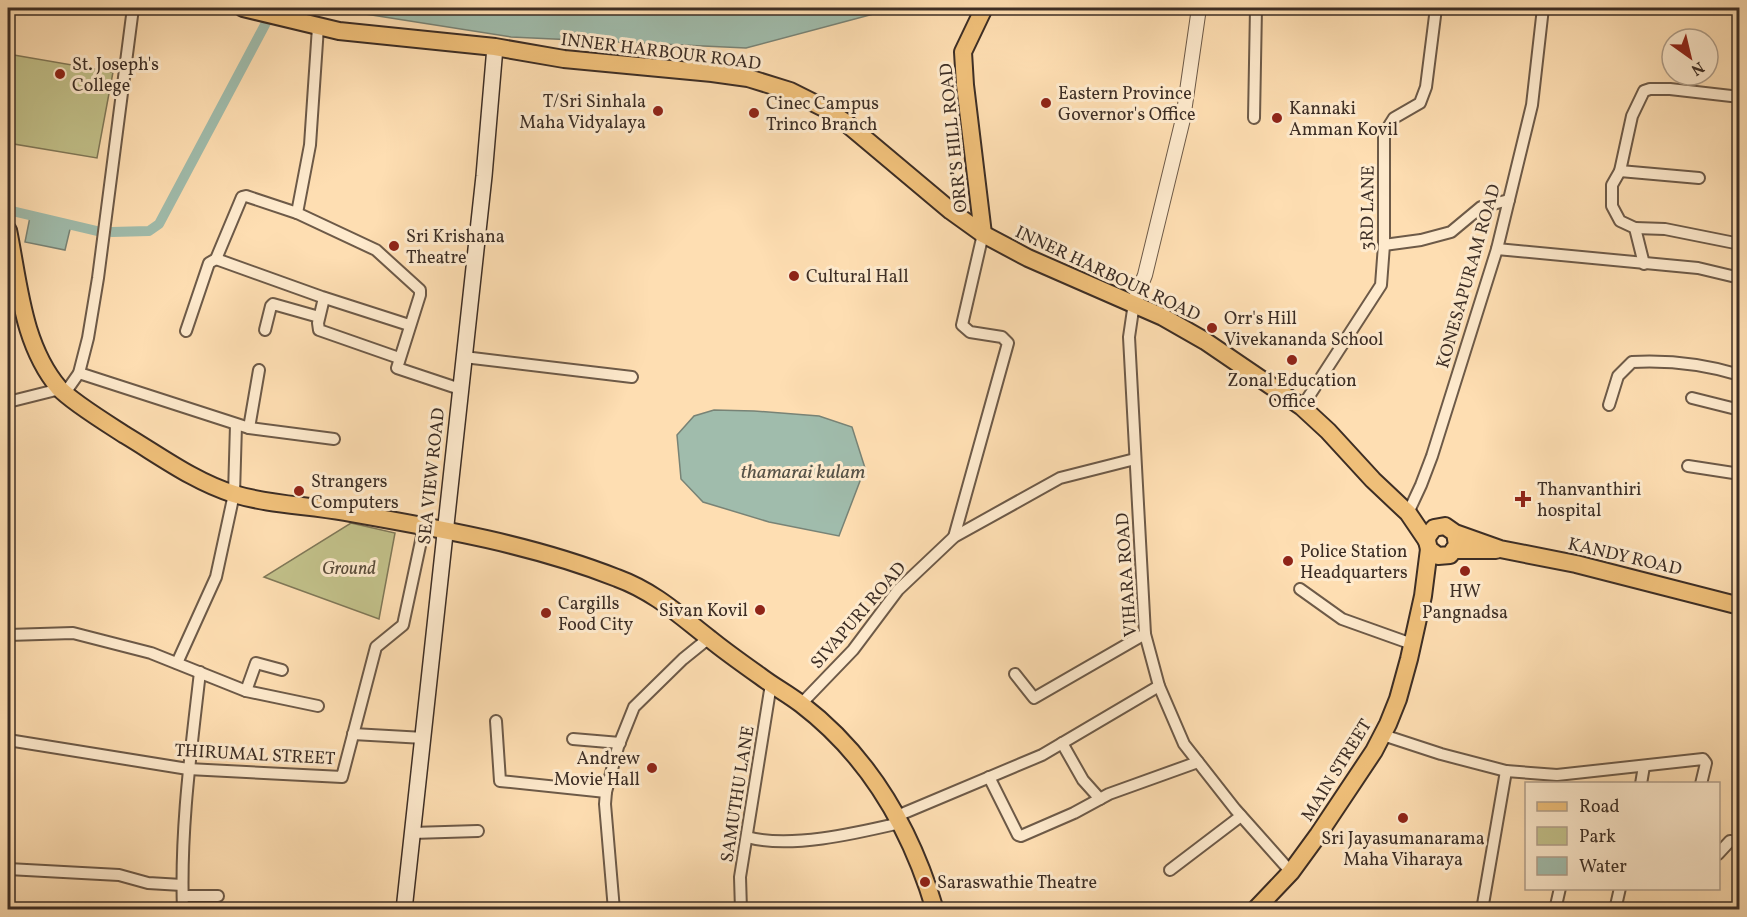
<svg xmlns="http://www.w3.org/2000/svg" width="1747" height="917" font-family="Vollkorn,serif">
<rect width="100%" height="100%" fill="#fedeb2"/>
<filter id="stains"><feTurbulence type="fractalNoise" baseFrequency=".00333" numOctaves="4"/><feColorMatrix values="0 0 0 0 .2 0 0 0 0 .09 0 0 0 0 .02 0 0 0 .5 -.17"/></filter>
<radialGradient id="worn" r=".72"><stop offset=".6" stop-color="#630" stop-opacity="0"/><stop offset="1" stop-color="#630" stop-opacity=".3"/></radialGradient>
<g fill="#c2c18a" stroke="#807858" stroke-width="1.5">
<polygon points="8,54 113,72 97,158 8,143"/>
<polygon points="351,523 395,533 379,619 264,577"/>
</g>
<g fill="#a0bcac" stroke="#788376" stroke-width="1.5">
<polygon points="327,8 896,8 746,48 511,37"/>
<polygon points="30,217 71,225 65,250 25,242"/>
<polygon points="714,410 754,411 819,416 852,427 865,468 839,536 769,522 703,502 681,479 677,435 694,416"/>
</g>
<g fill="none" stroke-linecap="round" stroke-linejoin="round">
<g stroke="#a0bcac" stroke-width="10">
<polyline points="12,211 97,231"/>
<polyline points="112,232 149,231 159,224 267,21"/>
</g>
<defs>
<g id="minor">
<polyline points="318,27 310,145 297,213 376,250 420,290 420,295 397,368 460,389"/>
<polyline points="1254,118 1256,8"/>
<polyline points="1620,171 1699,178"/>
<polyline points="1739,186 1740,186"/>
<polyline points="1635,228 1665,229 1740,244"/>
<polyline points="1384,245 1421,240 1451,232 1481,207 1509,200"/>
<polyline points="1497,249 1698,268 1740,278"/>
<polyline points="216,259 322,297 409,325"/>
<polyline points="1644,264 1635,228 1620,221 1612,206 1612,185 1620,171 1632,116 1644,91 1650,89 1670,89 1740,97"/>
<polyline points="324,298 318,323 319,330 399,358"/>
<polyline points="1134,303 1129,337 1145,634 1159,686 1184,744 1235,809 1291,872"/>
<polyline points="265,330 271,306 273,304 319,317"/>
<polyline points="186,331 209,263 216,259 242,197 246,196 297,213"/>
<polyline points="464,357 632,377"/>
<polyline points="79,373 249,428 334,439"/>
<polyline points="65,393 79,373 88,338 98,278 133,8"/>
<polyline points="1692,398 1740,410"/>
<polyline points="8,402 60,389"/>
<path d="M1609,405L1618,376L1632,362C1669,360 1704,364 1740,375"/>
<polyline points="1302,407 1381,285 1384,245 1384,134 1394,118 1420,103 1426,87 1436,8"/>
<polyline points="249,428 259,370"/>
<polyline points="1688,466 1740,474"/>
<polyline points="1408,513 1421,485 1432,456 1497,249 1532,105 1543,8"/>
<polyline points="954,537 1008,343 1002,337 970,332 962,325 983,234"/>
<polyline points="1300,589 1342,619 1412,644"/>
<polyline points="8,635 73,633 151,653 246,691 318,706"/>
<polyline points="177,663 216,577 234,494 236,425"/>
<polyline points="1015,674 1034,698 1145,634"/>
<polyline points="246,691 256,663 282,670"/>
<polyline points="801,704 853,650 898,590 954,537 1060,478 1135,459"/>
<polyline points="496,721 500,781 606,792"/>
<polyline points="353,734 424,738"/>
<polyline points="1383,735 1441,754 1506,771 1557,775 1703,759 1706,763 1701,784"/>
<polyline points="573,739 620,743"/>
<polyline points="8,740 188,769 342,777 376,647 403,625 424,527"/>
<polyline points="1062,743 1083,780 1100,799"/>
<polyline points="989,777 1018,835 1021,836 1074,813 1109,794 1198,762"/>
<polyline points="1641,784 1644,766"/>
<polyline points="897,816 1042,755 1159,686"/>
<polyline points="412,833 478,831"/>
<path d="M747,837C790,849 857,833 900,823"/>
<polyline points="1718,854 1730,841 1740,842"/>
<polyline points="8,869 119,875 148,883 182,885"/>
<polyline points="1170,870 1241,816"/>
<polyline points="183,896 218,896"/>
<path d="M183,910C180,830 191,751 200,672"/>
<polyline points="591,910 614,909"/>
<polyline points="614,910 605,804 606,792 618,747 634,707 683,659 709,638"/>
<polyline points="741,910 740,877 771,684"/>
<polyline points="1482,910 1506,771"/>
<polyline points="1555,910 1560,888"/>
<polyline points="1615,910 1620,888"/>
</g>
<polyline id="tertiary" points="1134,303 1145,275 1183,119 1199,8"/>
<polyline id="secondary" points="404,910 484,176 495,47"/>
<g id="primary">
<path d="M8,230C19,283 22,344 59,388C72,402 108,424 125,435C160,456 195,482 234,494C270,505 308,505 345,512C436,528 531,544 617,578C655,592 679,615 710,639C726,652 743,664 760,676C773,686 788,694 801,704C869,756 911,829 935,910"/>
<polyline points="983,234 965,85 963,52 984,8"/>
<polyline points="1255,910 1291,872 1318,835 1374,751 1388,724 1398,699 1409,659 1423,596 1429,549"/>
</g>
<g id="trunk">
<polyline points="243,8 339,31 495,47 564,59 712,73 748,78 790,91 826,109 845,122 951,211 983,234 1028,258 1163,317 1205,341 1302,407 1328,431 1373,480 1408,513 1427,541"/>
<polyline points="1455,533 1457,545 1450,555 1438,556 1429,549 1427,541 1428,536 1434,528 1445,526 1455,533 1500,549 1576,564 1740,606"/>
<polyline points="1454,550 1496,550"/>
</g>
</defs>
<use href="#minor" stroke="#6d5a48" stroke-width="14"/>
<use href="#tertiary" stroke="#6d5a48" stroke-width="16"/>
<use href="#secondary" stroke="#3d2e25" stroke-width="18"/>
<use href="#primary" stroke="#3d2e25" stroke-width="20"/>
<use href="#trunk" stroke="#3d2e25" stroke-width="20"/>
<use href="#minor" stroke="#feeacd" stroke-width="10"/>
<use href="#tertiary" stroke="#feeacd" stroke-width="14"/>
<use href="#secondary" stroke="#feeacd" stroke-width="15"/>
<use href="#primary" stroke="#efbf79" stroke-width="16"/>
<use href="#trunk" stroke="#efbf79" stroke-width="16"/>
</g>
<g fill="#8f2418" stroke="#feeacd" stroke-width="2">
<circle cx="60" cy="74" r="6"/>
<circle cx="1046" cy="103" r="6"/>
<circle cx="658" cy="111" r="6"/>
<circle cx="754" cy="113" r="6"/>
<circle cx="1277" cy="118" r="6"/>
<circle cx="394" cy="246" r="6"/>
<circle cx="794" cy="276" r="6"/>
<circle cx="1212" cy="328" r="6"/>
<circle cx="1292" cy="360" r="6"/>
<circle cx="299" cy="491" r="6"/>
<path d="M1520 490h6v6h6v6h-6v6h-6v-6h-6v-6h6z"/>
<circle cx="1288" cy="561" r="6"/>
<circle cx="1465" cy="571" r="6"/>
<circle cx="760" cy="610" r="6"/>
<circle cx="546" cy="613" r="6"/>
<circle cx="652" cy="768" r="6"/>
<circle cx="1403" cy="818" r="6"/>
<circle cx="925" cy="882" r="6"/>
</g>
<g text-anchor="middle" stroke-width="6" stroke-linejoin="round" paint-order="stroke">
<g font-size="18" fill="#3d2e25" stroke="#feeacd">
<text transform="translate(661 51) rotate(7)" y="6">INNER HARBOUR ROAD</text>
<text transform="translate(953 138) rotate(-96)" y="6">ORR’S HILL ROAD</text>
<text transform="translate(1367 208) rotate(-89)" y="6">3RD LANE</text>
<text transform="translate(1108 273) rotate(25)" y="6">INNER HARBOUR ROAD</text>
<text transform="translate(1468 276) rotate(-74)" y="6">KONESAPURAM ROAD</text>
<text transform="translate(431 476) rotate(-84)" y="6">SEA VIEW ROAD</text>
<text transform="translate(1625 556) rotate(13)" y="6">KANDY ROAD</text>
<text transform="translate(1126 575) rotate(-94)" y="6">VIHARA ROAD</text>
<text transform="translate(858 615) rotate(-49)" y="6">SIVAPURI ROAD</text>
<text transform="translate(255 754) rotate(3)" y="6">THIRUMAL STREET</text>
<text transform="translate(1336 770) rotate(-58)" y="6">MAIN STREET</text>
<text transform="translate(737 794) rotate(-81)" y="6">SAMUTHU LANE</text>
</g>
<g font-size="18" fill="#3d2e25" stroke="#feeacd" text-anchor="start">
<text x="72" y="70">St. Joseph's<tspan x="72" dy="21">College</tspan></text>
<text x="1058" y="99">Eastern Province<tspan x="1058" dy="21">Governor's Office</tspan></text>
<text x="646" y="107" text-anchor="end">T/Sri Sinhala<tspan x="646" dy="21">Maha Vidyalaya</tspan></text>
<text x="766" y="109">Cinec Campus<tspan x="766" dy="21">Trinco Branch</tspan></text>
<text x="1289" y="114">Kannaki<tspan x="1289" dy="21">Amman Kovil</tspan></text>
<text x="406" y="242">Sri Krishana<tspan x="406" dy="21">Theatre</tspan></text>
<text x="806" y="282">Cultural Hall</text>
<text x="1224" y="324">Orr's Hill<tspan x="1224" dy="21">Vivekananda School</tspan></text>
<text x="1292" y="386" text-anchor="middle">Zonal Education<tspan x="1292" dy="21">Office</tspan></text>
<text x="311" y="487">Strangers<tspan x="311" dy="21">Computers</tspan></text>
<text x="1537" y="495">Thanvanthiri<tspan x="1537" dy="21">hospital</tspan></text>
<text x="1300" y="557">Police Station<tspan x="1300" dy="21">Headquarters</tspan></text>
<text x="1465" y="597" text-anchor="middle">HW<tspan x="1465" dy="21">Pangnadsa</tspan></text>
<text x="558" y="609">Cargills<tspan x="558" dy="21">Food City</tspan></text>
<text x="748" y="616" text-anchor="end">Sivan Kovil</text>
<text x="640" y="764" text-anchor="end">Andrew<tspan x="640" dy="21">Movie Hall</tspan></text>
<text x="1403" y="844" text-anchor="middle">Sri Jayasumanarama<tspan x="1403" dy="21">Maha Viharaya</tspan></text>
<text x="937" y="888">Saraswathie Theatre</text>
</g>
<g font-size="18" font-style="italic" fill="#584b39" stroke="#feeacd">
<text x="349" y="574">Ground</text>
</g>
<g font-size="20" font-style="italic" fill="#565247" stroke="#feeacd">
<text x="803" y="478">thamarai kulam</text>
</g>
</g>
<rect width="1747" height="917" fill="none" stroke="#fedeb2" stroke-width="30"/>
<rect x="9" y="9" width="1729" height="899" fill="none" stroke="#3d2e25" stroke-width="3"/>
<rect x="15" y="15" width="1717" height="887" fill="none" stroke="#3d2e25" stroke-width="1.5"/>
<rect x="1525" y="782" width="195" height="108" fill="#feeacd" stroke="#b19f8a" stroke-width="1.5"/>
<rect x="1537" y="802" width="30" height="9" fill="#efbf79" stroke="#b19f8a" stroke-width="1.5"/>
<text x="1579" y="812" font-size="18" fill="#3d2e25">Road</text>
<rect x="1537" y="827" width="30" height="18" fill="#c2c18a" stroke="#b19f8a" stroke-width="1.5"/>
<text x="1579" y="842" font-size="18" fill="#3d2e25">Park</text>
<rect x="1537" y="857" width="30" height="18" fill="#a0bcac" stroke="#b19f8a" stroke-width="1.5"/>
<text x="1579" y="872" font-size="18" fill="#3d2e25">Water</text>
<g transform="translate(1690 57) rotate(146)"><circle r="28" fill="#feeacd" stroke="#b19f8a" stroke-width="1.5"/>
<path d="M0-4.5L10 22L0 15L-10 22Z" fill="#8f2418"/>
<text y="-9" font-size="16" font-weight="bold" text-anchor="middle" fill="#3d2e25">N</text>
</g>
<rect width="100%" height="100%" filter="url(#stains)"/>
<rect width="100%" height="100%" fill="url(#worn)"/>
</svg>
